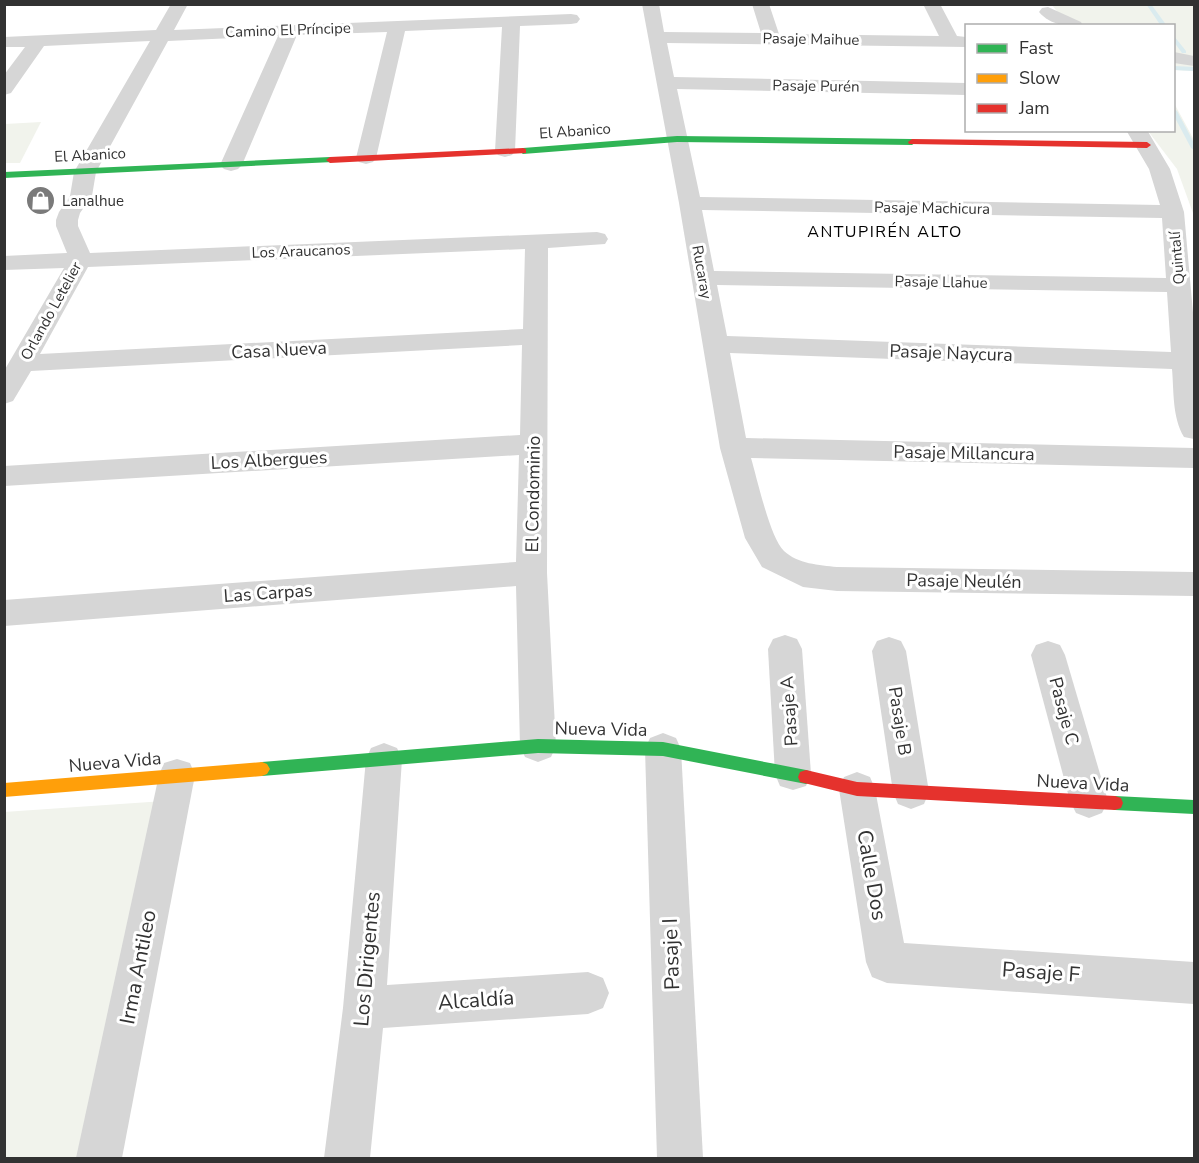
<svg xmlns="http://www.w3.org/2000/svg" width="1199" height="1163" font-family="'Nunito Sans',sans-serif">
<rect width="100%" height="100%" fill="#fff"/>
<g fill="#f1f3ec">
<polygon points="1052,5 1194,5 1194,71 1174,70 1174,26 1068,25"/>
<polygon points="1174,103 1194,140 1194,216 1177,169 1148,131 1174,130"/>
<polygon points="41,122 20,163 5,163 5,124"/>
<polygon points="164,801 79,1158 5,1158 4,812"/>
</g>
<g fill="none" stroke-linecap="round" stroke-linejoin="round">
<g fill="#daebef" fill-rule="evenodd">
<polygon points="1146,4 1151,4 1167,26 1161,26"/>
<polygon points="1174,36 1186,51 1186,53 1182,53 1174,42"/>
<polygon points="1174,66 1194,67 1194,71 1174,70"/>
<polygon points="1174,109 1177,111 1194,143 1194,150 1191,148 1174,116"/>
</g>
<g fill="#d6d6d6" fill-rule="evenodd">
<path d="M171,4H188L174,30L571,14L577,15L580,19L577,23L571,24L520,26L515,151L512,155L505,157L498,155L495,151L502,27L405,31L376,158L373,162L366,164L359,162L356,158L387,32L297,35L242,165L238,169L231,171L224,169L220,165L278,36L168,41L96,172L92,196L80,213L78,220V226L90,253L597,232L605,234L608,239L605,244L548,248L547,573L556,746L551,757L538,762L525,757L520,746L516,586L4,626V600L516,562L519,455L4,486V466L520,435L522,345L31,371L13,401L4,404V371L64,268L4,270V256L67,253L56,226V220L59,212L70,196L74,172L150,41L44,46L11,93L4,95V75L25,47H4V37L156,30ZM525,249L523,329L40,354L88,267Z"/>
<path d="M642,4H659L664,32L761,33L752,4H769L779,34L939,36L923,4H940L957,36L966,37V47L667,43L674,77L966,83V95L677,89L700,197L1160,205L1149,169L1126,130H1147L1170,169L1184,212L1194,324V439L1184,437C1172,417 1174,391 1172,369L730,353L746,438L1194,448V468L751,458C757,478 770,538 784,551C798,564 819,565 837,567L1194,572V596L837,591L803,587L762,567L745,538L720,448L679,203ZM702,210L1162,218L1166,278L714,271ZM717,285L1167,292L1171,352L727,336Z"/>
<path d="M1048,7L1081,22L1083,26C1067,26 1051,26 1039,12L1042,8Z"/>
<polygon points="1174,52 1194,56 1194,66 1174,63"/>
<polygon points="785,635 797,639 802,649 811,774 806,786 793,790 780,786 775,774 768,649 773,639"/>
<polygon points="889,637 901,641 906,651 929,792 924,804 911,809 898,804 893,792 872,651 877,641"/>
<polygon points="1048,641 1060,645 1065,655 1108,801 1102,813 1089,818 1076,813 1070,801 1031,655 1036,645"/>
<polygon points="663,733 676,738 681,749 703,1158 657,1158 645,749 650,738"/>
<polygon points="384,743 397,748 402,759 387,985 588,972 603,978 609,993 603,1008 588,1014 383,1028 370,1158 324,1158 343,1008 366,759 371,748"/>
<polygon points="177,759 190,763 195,775 122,1158 76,1158 159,775 164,763"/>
<polygon points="857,772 870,777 875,789 904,943 1194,962 1194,1004 887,983 872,977 866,962 839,789 844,777"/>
</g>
<g fill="#30b455" fill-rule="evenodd">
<polygon points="677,136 912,139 916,142 912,145 677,142 523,154 519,151 523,148"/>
<polygon points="330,157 333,158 333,162 4,178 4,172"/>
<polygon points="538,739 663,742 806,770 812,772 814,777 812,782 806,784 663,756 538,753 262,776 257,774 254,769 257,764 262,762"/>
<polygon points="1115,796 1194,800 1194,814 1115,810 1109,808 1107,803 1109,798"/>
</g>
<polygon fill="#ff9f0a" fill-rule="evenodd" points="262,762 267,764 270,769 267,774 262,776 4,797 4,783"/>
<g fill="#e5322d" fill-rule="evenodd">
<polygon points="912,139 1147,142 1151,145 1147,148 909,144 908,142"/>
<polygon points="523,148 526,149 526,153 330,163 326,160 330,157"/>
<polygon points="806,770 857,782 1115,796 1121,798 1123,803 1121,808 1115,810 857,796 800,782 798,777 800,772"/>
</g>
</g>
<defs>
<symbol id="shop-disc" viewBox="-11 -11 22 22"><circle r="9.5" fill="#7a7a7a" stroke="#fff"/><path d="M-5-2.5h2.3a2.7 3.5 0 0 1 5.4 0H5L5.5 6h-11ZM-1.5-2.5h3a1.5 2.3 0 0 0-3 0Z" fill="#fff"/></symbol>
</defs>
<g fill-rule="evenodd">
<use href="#shop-disc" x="24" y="184" width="33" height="33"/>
</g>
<g text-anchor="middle" stroke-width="6" stroke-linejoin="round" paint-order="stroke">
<g font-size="15" fill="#323232" stroke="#fff">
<text transform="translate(288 30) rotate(-2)" y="5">Camino El Príncipe</text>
<text transform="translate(811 39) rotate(1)" y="5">Pasaje Maihue</text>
<text transform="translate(816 86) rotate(1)" y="5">Pasaje Purén</text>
<text transform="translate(575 131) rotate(-4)" y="5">El Abanico</text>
<text transform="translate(90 155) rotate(-3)" y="5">El Abanico</text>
<text transform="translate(932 208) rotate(1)" y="5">Pasaje Machicura</text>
<text transform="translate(301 251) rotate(-2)" y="5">Los Araucanos</text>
<text transform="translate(1177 258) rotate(-95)" y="5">Quintalí</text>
<text transform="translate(702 272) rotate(80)" y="5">Rucaray</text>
<text transform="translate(941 282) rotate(1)" y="5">Pasaje Llahue</text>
<text transform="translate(51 311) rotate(-61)" y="5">Orlando Letelier</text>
</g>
<g font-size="15" fill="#323232" stroke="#fff" text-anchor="start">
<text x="62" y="206">Lanalhue</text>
</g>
<g font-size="16" letter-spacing="1.5" fill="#000" stroke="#fff">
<text x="885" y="237">ANTUPIRÉN ALTO</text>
</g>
<g font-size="18" fill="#323232" stroke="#fff">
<text transform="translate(279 350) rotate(-3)" y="6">Casa Nueva</text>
<text transform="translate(951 353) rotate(2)" y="6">Pasaje Naycura</text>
<text transform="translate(964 453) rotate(1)" y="6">Pasaje Millancura</text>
<text transform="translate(269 460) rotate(-3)" y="6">Los Albergues</text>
<text transform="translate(533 494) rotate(-89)" y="6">El Condominio</text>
<text transform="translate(964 581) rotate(1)" y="6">Pasaje Neulén</text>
<text transform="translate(268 593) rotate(-4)" y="6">Las Carpas</text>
<text transform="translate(789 711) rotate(-94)" y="6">Pasaje A</text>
<text transform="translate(1064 711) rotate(75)" y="6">Pasaje C</text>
<text transform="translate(900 721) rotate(81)" y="6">Pasaje B</text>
<text transform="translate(601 729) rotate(1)" y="6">Nueva Vida</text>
<text transform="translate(115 762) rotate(-5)" y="6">Nueva Vida</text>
<text transform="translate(1083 783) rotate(3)" y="6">Nueva Vida</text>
</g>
<g font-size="21" fill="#323232" stroke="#fff">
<text transform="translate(872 875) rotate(80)" y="7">Calle Dos</text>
<text transform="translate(671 954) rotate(-92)" y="7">Pasaje I</text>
<text transform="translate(367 959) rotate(-85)" y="7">Los Dirigentes</text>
<text transform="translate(138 967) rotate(-79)" y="7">Irma Antileo</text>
<text transform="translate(1041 972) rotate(4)" y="7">Pasaje F</text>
<text transform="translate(476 1000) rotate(-4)" y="7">Alcaldía</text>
</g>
</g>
<rect width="1199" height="1163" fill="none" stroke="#323232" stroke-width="12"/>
<rect x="965" y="24" width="210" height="108" fill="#ffffff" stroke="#adadad" stroke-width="1.5"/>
<rect x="977" y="44" width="30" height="9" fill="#30b455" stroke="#adadad" stroke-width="1.5"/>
<text x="1019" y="54" font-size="18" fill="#323232">Fast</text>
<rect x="977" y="74" width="30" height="9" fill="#ff9f0a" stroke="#adadad" stroke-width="1.5"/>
<text x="1019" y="84" font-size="18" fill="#323232">Slow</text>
<rect x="977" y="104" width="30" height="9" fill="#e5322d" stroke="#adadad" stroke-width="1.5"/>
<text x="1019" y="114" font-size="18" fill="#323232">Jam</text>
</svg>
